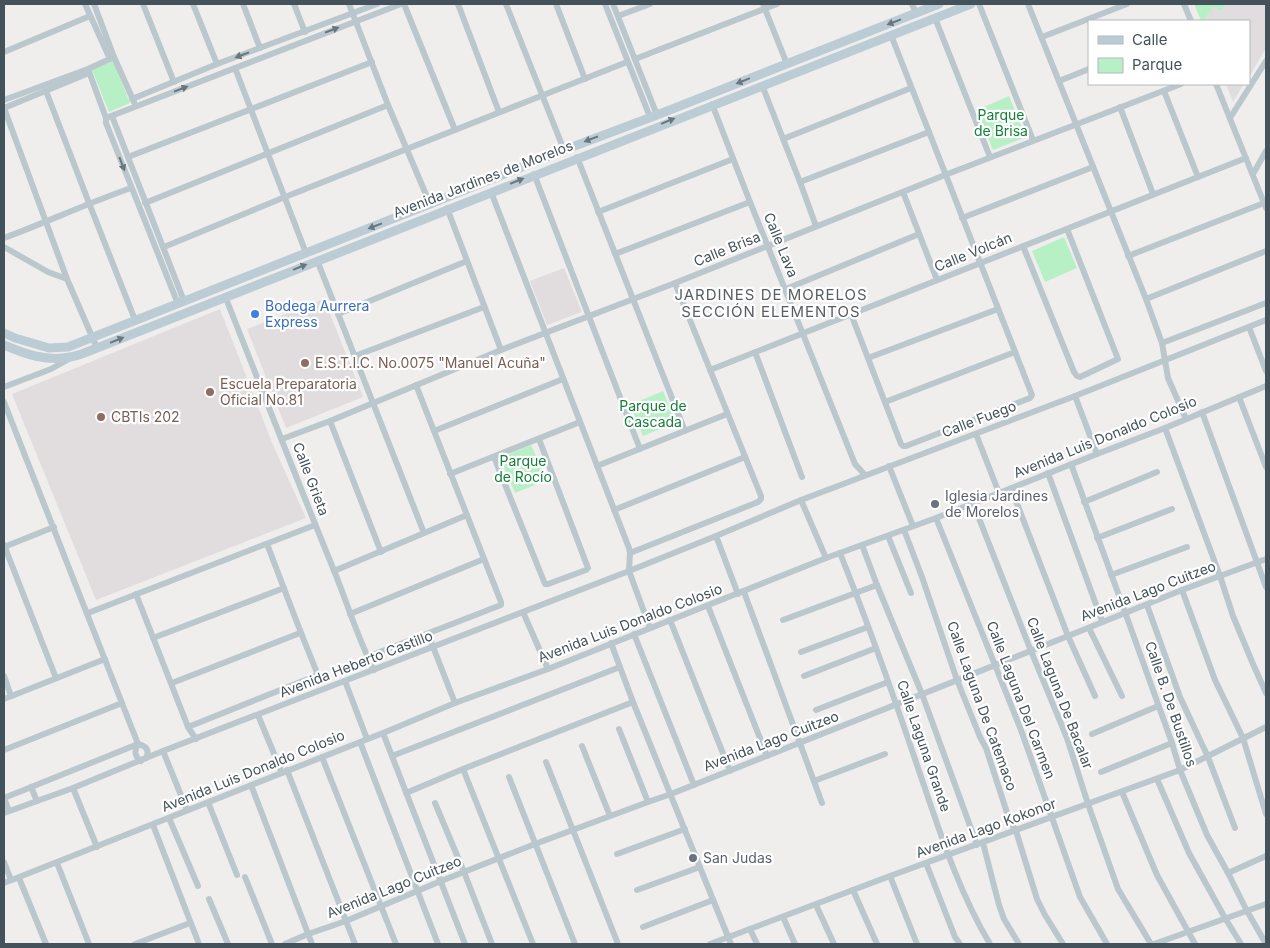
<svg xmlns="http://www.w3.org/2000/svg" width="1270" height="948" font-family="Inter,sans-serif">
<rect width="100%" height="100%" fill="#f0eded"/>
<g fill="#e1dddf">
<polygon points="1226,4 1266,4 1266,48 1249,77 1249,21 1203,21 1213,6 1220,11"/>
<polygon points="1226,84 1244,84 1233,102"/>
<polygon points="564,268 582,312 547,325 530,281"/>
<polygon points="324,299 363,397 286,428 247,329"/>
<polygon points="220,309 273,445 306,518 96,600 12,394"/>
</g>
<g fill="#b8f0c6">
<polygon points="1194,4 1226,4 1221,11 1213,7 1203,21 1201,21"/>
<polygon points="113,61 130,103 109,112 92,70"/>
<polygon points="1009,96 1026,137 993,150 977,110"/>
<polygon points="1064,237 1077,268 1045,282 1032,251"/>
<polygon points="663,391 676,422 643,436 630,405"/>
<polygon points="531,445 547,480 515,493 500,458"/>
</g>
<g fill="none" stroke-linecap="round" stroke-linejoin="round">
<g stroke="#bac7cd" stroke-width="6">
<polyline points="85,4 110,59"/>
<polyline points="94,4 114,57 134,102"/>
<polyline points="143,4 174,82"/>
<polyline points="193,4 217,64"/>
<polyline points="243,4 260,48"/>
<polyline points="294,4 305,32"/>
<polyline points="349,4 388,105 430,204"/>
<polyline points="404,4 455,130"/>
<polyline points="458,4 499,112"/>
<polyline points="506,4 564,150"/>
<polyline points="556,4 585,79"/>
<polyline points="605,4 650,117"/>
<polyline points="613,4 657,115"/>
<polyline points="763,4 787,64"/>
<polyline points="912,4 916,13"/>
<polyline points="979,4 1033,140"/>
<polyline points="1028,4 1146,299 1162,343 1168,378 1186,419"/>
<polyline points="1184,4 1191,21"/>
<polyline points="618,16 650,4"/>
<polyline points="935,18 990,157"/>
<polyline points="1042,37 1127,4"/>
<polyline points="4,52 90,16"/>
<polyline points="635,59 777,4"/>
<polyline points="235,68 306,253"/>
<polyline points="88,69 106,118 106,123 178,304"/>
<polyline points="1059,81 1089,69"/>
<polyline points="1216,84 1266,208"/>
<polyline points="762,85 800,182 816,226"/>
<polyline points="46,91 89,203 135,320"/>
<polyline points="1164,91 1198,177"/>
<polyline points="132,99 217,64 377,4"/>
<polyline points="4,100 88,69 114,57"/>
<polyline points="712,104 750,202 855,464 865,475"/>
<polyline points="1120,107 1153,194"/>
<polyline points="4,108 67,279 97,348"/>
<polyline points="4,108 89,73"/>
<polyline points="112,116 184,301"/>
<polyline points="106,118 401,4"/>
<polyline points="1230,118 1266,61"/>
<polyline points="783,139 911,88"/>
<polyline points="128,157 372,62"/>
<polyline points="577,157 685,431"/>
<polyline points="534,174 640,449"/>
<polyline points="1253,174 1266,151"/>
<polyline points="800,182 929,132"/>
<polyline points="491,192 629,548 630,553 629,571 650,628"/>
<polyline points="903,192 937,280"/>
<polyline points="145,203 388,105"/>
<polyline points="447,208 501,350"/>
<polyline points="598,212 733,159"/>
<polyline points="962,218 1093,167"/>
<path d="M4,238C47,222 88,203 131,188"/>
<polyline points="1023,246 1074,372 1077,376 1080,377 1118,359 1067,229"/>
<polyline points="4,247 48,272 67,279"/>
<polyline points="164,247 285,197 627,62"/>
<polyline points="615,254 750,202"/>
<polyline points="1128,256 1264,203"/>
<polyline points="317,260 424,533"/>
<polyline points="786,289 919,234"/>
<path d="M225,296C261,387 296,478 333,568C347,602 357,637 374,670"/>
<polyline points="1146,299 1266,251"/>
<polyline points="338,314 467,261"/>
<polyline points="851,314 901,444 903,446 906,446 1030,398 1032,395 891,35"/>
<polyline points="1249,327 1266,371"/>
<polyline points="1162,343 1266,303"/>
<polyline points="755,352 802,477"/>
<polyline points="355,356 484,307"/>
<polyline points="868,358 998,309"/>
<polyline points="710,370 1246,158"/>
<polyline points="4,387 51,369 69,359"/>
<polyline points="1075,396 1097,454"/>
<polyline points="1239,397 1266,467"/>
<path d="M4,402L138,744C134,751 134,756 141,761"/>
<polyline points="885,402 1015,352"/>
<polyline points="1202,412 1266,587"/>
<polyline points="330,421 381,552"/>
<polyline points="1165,428 1220,576 1233,616 1253,664 1266,693"/>
<polyline points="434,431 563,379"/>
<polyline points="976,434 999,493"/>
<polyline points="282,439 330,421 501,350 675,283 945,175 1181,84"/>
<polyline points="494,457 545,584 548,584 586,570 588,568 539,439"/>
<polyline points="1071,464 1125,612 1172,743 1180,770 1207,835 1228,873 1247,911 1266,944"/>
<polyline points="597,466 727,414"/>
<polyline points="889,466 913,526"/>
<polyline points="1048,473 1102,621"/>
<polyline points="450,474 580,422"/>
<polyline points="1011,488 1068,636 1095,696"/>
<polyline points="801,500 826,558"/>
<polyline points="1084,502 1157,472"/>
<polyline points="973,503 1031,651 1067,738 1088,804 1118,889 1151,944"/>
<polyline points="614,510 745,457"/>
<polyline points="936,518 1021,730 1080,897 1107,944"/>
<polyline points="904,530 922,577 957,680 980,737 986,748 1010,822 1016,831 1037,899 1045,915 1063,944"/>
<polyline points="716,536 738,594"/>
<polyline points="888,536 911,593"/>
<polyline points="1097,538 1172,509"/>
<polyline points="4,545 56,678"/>
<polyline points="862,545 877,585 922,694 977,845"/>
<polyline points="4,547 54,527"/>
<polyline points="630,553 758,502 761,499 761,496 675,283"/>
<path d="M840,553C868,623 893,694 917,765C938,826 957,889 990,944"/>
<polyline points="334,571 467,515"/>
<polyline points="1111,575 1187,547"/>
<polyline points="1182,590 1215,680 1243,738 1266,814"/>
<polyline points="744,592 822,803"/>
<polyline points="136,594 188,727 196,739"/>
<polyline points="1147,605 1180,697 1208,757 1235,828"/>
<polyline points="708,606 767,756"/>
<polyline points="523,612 548,669"/>
<polyline points="88,613 315,525"/>
<polyline points="350,614 484,559"/>
<polyline points="670,620 730,771"/>
<polyline points="783,620 877,585"/>
<polyline points="1089,628 1122,696"/>
<polyline points="428,634 455,703"/>
<polyline points="634,634 694,785"/>
<polyline points="153,638 284,588"/>
<polyline points="611,643 633,702 731,944"/>
<polyline points="801,652 868,627"/>
<polyline points="367,657 501,605 501,602 416,385"/>
<polyline points="4,676 11,696"/>
<polyline points="804,676 876,648"/>
<polyline points="345,681 367,739"/>
<polyline points="172,683 300,633"/>
<polyline points="4,699 105,659"/>
<polyline points="816,710 888,682"/>
<polyline points="258,715 282,773"/>
<path d="M188,727L318,675C300,632 284,588 267,544"/>
<polyline points="619,729 648,802"/>
<polyline points="383,733 465,944"/>
<polyline points="1092,734 1158,706"/>
<polyline points="360,742 438,944"/>
<path d="M138,744C146,746 150,750 146,758"/>
<polyline points="582,746 610,816"/>
<polyline points="4,750 122,703"/>
<polyline points="163,751 187,810"/>
<polyline points="392,756 620,667"/>
<polyline points="322,757 396,944"/>
<polyline points="546,762 618,944"/>
<polyline points="463,769 533,944"/>
<polyline points="287,770 355,944"/>
<polyline points="1101,772 1172,743"/>
<polyline points="509,777 575,944"/>
<polyline points="1157,779 1189,853 1225,918 1241,944"/>
<polyline points="814,781 885,754"/>
<polyline points="251,785 312,944"/>
<polyline points="31,787 37,801"/>
<polyline points="73,788 97,847"/>
<polyline points="1122,792 1157,875 1195,944"/>
<polyline points="406,793 463,769 633,702"/>
<polyline points="4,798 138,744"/>
<polyline points="4,798 9,811"/>
<polyline points="208,802 237,875"/>
<polyline points="435,803 464,872 492,944"/>
<polyline points="4,813 73,788 163,751 629,571 716,536 801,500 1075,396 1266,320"/>
<polyline points="169,818 198,886"/>
<polyline points="153,825 199,944"/>
<polyline points="983,843 999,905 1004,919 1019,944"/>
<polyline points="617,854 685,829"/>
<polyline points="4,862 11,880"/>
<polyline points="57,863 89,944"/>
<polyline points="926,863 955,937 960,944"/>
<polyline points="1228,873 1266,856"/>
<polyline points="890,876 917,944"/>
<polyline points="245,877 272,944"/>
<polyline points="19,878 46,944"/>
<polyline points="4,883 383,733 455,703 548,669 826,558 936,518 1097,454 1165,428 1266,386"/>
<polyline points="637,890 700,867"/>
<polyline points="853,890 877,944"/>
<polyline points="209,899 228,944"/>
<polyline points="816,905 834,944"/>
<polyline points="783,917 795,944"/>
<polyline points="643,927 713,900"/>
<polyline points="750,929 757,944"/>
<polyline points="135,944 190,923"/>
<polyline points="285,944 308,934 346,921 441,881 535,844 648,802 671,794 1068,636 1182,590 1266,559"/>
<polyline points="710,944 890,876 1180,770 1266,727"/>
<polyline points="1154,944 1266,904"/>
</g>
<g stroke="#bcccd5" stroke-width="9">
<polyline points="4,333 15,338 49,348 68,347 430,204 564,150 657,115 939,4"/>
<path d="M4,345C25,354 47,362 70,357C79,356 89,351 97,348C388,231 680,118 971,4"/>
</g>
</g>
<defs><path id="oneway-solid" d="M-6-.8H1V-3.2L6.5 0L1 3.2V.8H-6Z" transform="scale(1.25)"/></defs>
<g fill="#687780">
<use href="#oneway-solid" transform="translate(894 22) rotate(159)"/>
<use href="#oneway-solid" transform="translate(743 81) rotate(158)"/>
<use href="#oneway-solid" transform="translate(668 121) rotate(-22)"/>
<use href="#oneway-solid" transform="translate(591 139) rotate(159)"/>
<use href="#oneway-solid" transform="translate(517 181) rotate(-22)"/>
<use href="#oneway-solid" transform="translate(375 226) rotate(159)"/>
<use href="#oneway-solid" transform="translate(300 267) rotate(-22)"/>
<use href="#oneway-solid" transform="translate(117 340) rotate(-22)"/>
</g>
<g fill="#67767d">
<use href="#oneway-solid" transform="translate(332 30) rotate(-21)"/>
<use href="#oneway-solid" transform="translate(242 55) rotate(159)"/>
<use href="#oneway-solid" transform="translate(181 89) rotate(-21)"/>
<use href="#oneway-solid" transform="translate(122 164) rotate(69)"/>
</g>
<circle fill="#3f7fe0" stroke="#fff" stroke-width="2" cx="255" cy="314" r="5"/>
<g fill="#8d6e63" stroke="#fff" stroke-width="2">
<circle cx="305" cy="363" r="5"/>
<circle cx="210" cy="392" r="5"/>
<circle cx="101" cy="417" r="5"/>
</g>
<g fill="#6b7280" stroke="#fff" stroke-width="2">
<circle cx="935" cy="504" r="5"/>
<circle cx="693" cy="858" r="5"/>
</g>
<g text-anchor="middle" stroke-width="4.5" stroke-linejoin="round" paint-order="stroke">
<g font-size="14" fill="#137f39" stroke="#fff">
<text x="1001" y="120">Parque<tspan x="1001" dy="16">de Brisa</tspan></text>
<text x="653" y="411">Parque de<tspan x="653" dy="16">Cascada</tspan></text>
<text x="523" y="466">Parque<tspan x="523" dy="16">de Rocío</tspan></text>
</g>
<g font-size="14" fill="#44535b" stroke="#fff">
<text transform="translate(483 179) rotate(-21)" y="5">Avenida Jardines de Morelos</text>
<text transform="translate(781 245) rotate(68)" y="5">Calle Lava</text>
<text transform="translate(727 249) rotate(-22)" y="5">Calle Brisa</text>
<text transform="translate(973 252) rotate(-22)" y="5">Calle Volcán</text>
<text transform="translate(979 419) rotate(-21)" y="5">Calle Fuego</text>
<text transform="translate(1105 437) rotate(-22)" y="5">Avenida Luis Donaldo Colosio</text>
<text transform="translate(311 479) rotate(69)" y="5">Calle Grieta</text>
<text transform="translate(1148 591) rotate(-21)" y="5">Avenida Lago Cuitzeo</text>
<text transform="translate(630 623) rotate(-21)" y="5">Avenida Luis Donaldo Colosio</text>
<text transform="translate(356 664) rotate(-21)" y="5">Avenida Heberto Castillo</text>
<text transform="translate(1060 693) rotate(69)" y="5">Calle Laguna De Bacalar</text>
<text transform="translate(1021 700) rotate(69)" y="5">Calle Laguna Del Carmen</text>
<text transform="translate(1171 704) rotate(71)" y="5">Calle B. De Bustillos</text>
<text transform="translate(982 706) rotate(70)" y="5">Calle Laguna De Catemaco</text>
<text transform="translate(771 741) rotate(-21)" y="5">Avenida Lago Cuitzeo</text>
<text transform="translate(924 746) rotate(71)" y="5">Calle Laguna Grande</text>
<text transform="translate(253 771) rotate(-22)" y="5">Avenida Luis Donaldo Colosio</text>
<text transform="translate(986 828) rotate(-20)" y="5">Avenida Lago Kokonor</text>
<text transform="translate(394 887) rotate(-22)" y="5">Avenida Lago Cuitzeo</text>
</g>
<g font-size="14" fill="#366cbe" stroke="#fff" text-anchor="start">
<text x="265" y="311">Bodega Aurrera<tspan x="265" dy="16">Express</tspan></text>
</g>
<g font-size="14" fill="#785e54" stroke="#fff" text-anchor="start">
<text x="315" y="368">E.S.T.I.C. No.0075 "Manuel Acuña"</text>
<text x="220" y="389">Escuela Preparatoria<tspan x="220" dy="16">Oficial No.81</tspan></text>
<text x="111" y="422">CBTIs 202</text>
</g>
<g font-size="14" fill="#5b616d" stroke="#fff" text-anchor="start">
<text x="945" y="501">Iglesia Jardines<tspan x="945" dy="16">de Morelos</tspan></text>
<text x="703" y="863">San Judas</text>
</g>
<g font-size="15" letter-spacing="1" fill="#595e62" stroke="#fff">
<text x="771" y="300">JARDINES DE MORELOS<tspan x="771" dy="17">SECCIÓN ELEMENTOS</tspan></text>
</g>
</g>
<rect width="1270" height="948" fill="none" stroke="#44535b" stroke-width="10"/>
<rect x="1088" y="20" width="162" height="65" fill="#ffffff" stroke="#b4babd"/>
<rect x="1098" y="36" width="25" height="8" fill="#bcccd5" stroke="#b4babd"/>
<text x="1132" y="45" font-size="15" fill="#44535b">Calle</text>
<rect x="1098" y="58" width="25" height="15" fill="#b8f0c6" stroke="#b4babd"/>
<text x="1132" y="70" font-size="15" fill="#44535b">Parque</text>
</svg>
